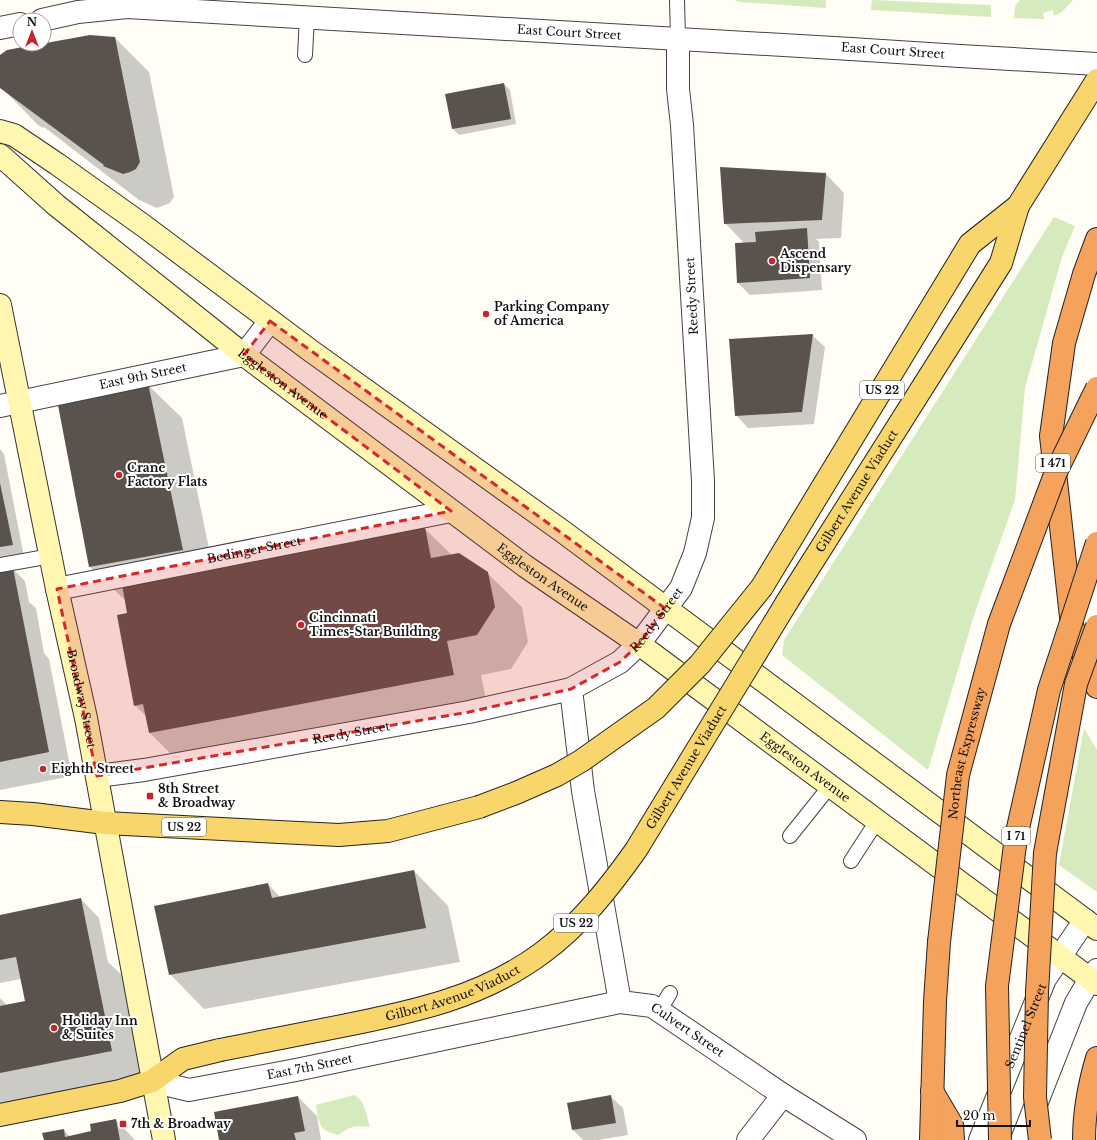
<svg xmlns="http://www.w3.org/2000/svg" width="1097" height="1140" font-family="'Libre Baskerville',serif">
<rect width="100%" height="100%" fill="#fffdf5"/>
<g fill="#d5ebbd">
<polygon points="734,0 826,0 826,8 740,2"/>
<polygon points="872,0 991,5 991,17 871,10"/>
<polygon points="1020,0 1073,0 1062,12 1054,16 1053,10 1043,13 1044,19 1014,18 1015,6"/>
<polygon points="1054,217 1075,226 1062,257 1025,388 1015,500 976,609 928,770 782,655 784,640"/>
<polygon points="1084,728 1097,750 1097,892 1059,865"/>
<path d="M354,1095C365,1099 367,1118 370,1127C358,1125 348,1126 339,1135C319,1131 319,1124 316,1105Z"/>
</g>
<g fill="#0003">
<polygon points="115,38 149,72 174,197 170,203 157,208 139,200 44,127 43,128 38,125 0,86 7,51 20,47 22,49"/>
<polygon points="504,84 510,90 516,124 459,135 453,129 446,95"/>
<polygon points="721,168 826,174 844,193 841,238 816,239 819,242 822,290 750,295 738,283 745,244 725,223"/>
<polygon points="812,335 825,347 814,424 748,428 736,415"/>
<polygon points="147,384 182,418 213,568 424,528 452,555 487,573 522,607 528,642 511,669 481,675 488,709 184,767 150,733 146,716 135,705 126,601 90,567"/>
<polygon points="0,449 4,454 24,557 0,562"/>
<polygon points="13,569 25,581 29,602 36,608 44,653 49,659 72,776 0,790 0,572"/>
<polygon points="414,871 448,906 460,962 204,1009 170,974 268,884 281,898"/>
<polygon points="81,899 99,918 108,962 124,977 146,1085 0,1114 0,998 7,1005 26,1002 21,979 0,983 0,916"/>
<polygon points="610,1096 623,1108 628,1135 598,1140 583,1140 573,1130"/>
<polygon points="298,1097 317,1116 321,1140 220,1140"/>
<polygon points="116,1120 135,1140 45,1140 64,1130 70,1137 92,1132"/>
</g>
<g fill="#5a524d">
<polygon points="90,35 115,37 140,162 136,169 130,172 123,174 103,166 104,165 0,88 0,55 7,50"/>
<polygon points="504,83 511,119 452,129 445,94"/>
<polygon points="720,167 826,173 822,220 724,224"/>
<polygon points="807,228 810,278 737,283 735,243 756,242 755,232"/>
<polygon points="813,334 802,412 735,416 729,339"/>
<polygon points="148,383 183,550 89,567 57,400"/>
<polygon points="0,483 13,545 0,547"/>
<polygon points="425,527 431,558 459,553 488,572 495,607 477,635 447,641 454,675 149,733 143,704 134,706 121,637 117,615 127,613 122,584"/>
<polygon points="13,568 49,752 0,762 0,571"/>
<polygon points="414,870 426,928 169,975 154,906 268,883 272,898"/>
<polygon points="81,898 112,1051 0,1073 0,1006 25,1001 16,957 0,960 0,915"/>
<polygon points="611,1095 616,1123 572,1130 567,1103"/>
<polygon points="298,1096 305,1131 294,1133 296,1140 219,1140 214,1112"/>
<polygon points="116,1119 120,1140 44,1140 42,1133 64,1129 65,1137 91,1131 90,1124"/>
</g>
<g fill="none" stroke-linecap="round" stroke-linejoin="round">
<defs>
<g id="service">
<polyline points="677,0 678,38"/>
<polyline points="305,55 307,17"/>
<polyline points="0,565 51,556"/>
<polyline points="790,836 830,786"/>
<polyline points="851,861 877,821"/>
<polyline points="659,1011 670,993"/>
</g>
<g id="minor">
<path id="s1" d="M42,20L78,12L127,7L851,49"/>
<polyline points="0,28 20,24"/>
<polyline points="960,56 1097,64"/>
<path id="s2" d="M0,406L244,355L270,321"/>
<path id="s3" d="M57,589L451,511"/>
<polyline points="571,689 583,791 620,1002"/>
<path id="s4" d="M97,776L144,770L469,712L571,689L620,662L639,644L681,588L695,553L703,518V481L682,125L678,89V38"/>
<path id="s5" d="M152,1081L189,1090L296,1070L620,1002L652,1006L783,1095L855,1140"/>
<polyline points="748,1140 783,1095"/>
<path id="s6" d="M980,1140L1045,979L1085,920"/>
<polyline points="1022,1140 1076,1003 1090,979 1097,970"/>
</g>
<polyline id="tertiary" points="851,49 960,56"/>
<g id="secondary">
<polyline points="0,131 14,135 57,164 144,226 311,351 562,531 1097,929"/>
<path id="s7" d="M0,155L56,205L244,355L525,566L639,644L1097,984"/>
<path id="s8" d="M0,305L57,589L86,718L164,1140"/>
</g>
<g id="primary">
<polyline points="762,587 970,244 1018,206"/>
<path id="s9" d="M787,602L1001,263L1018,206L1097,80"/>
<polyline points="0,812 33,814 105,823 339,835 388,831 479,807"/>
<polyline points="0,1115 120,1091 152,1081 183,1059 220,1050"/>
</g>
<g id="motorway">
<polyline points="1097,239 1084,274 1064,343 1051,436 1072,626 1097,687"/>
<polyline points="932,1091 952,1125 953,1140"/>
<polyline points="931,1140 935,1001 939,942"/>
<path d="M1084,1140C1084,1112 1089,1085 1097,1058"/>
</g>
</defs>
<use href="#service" stroke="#444" stroke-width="16"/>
<use href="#minor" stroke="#444" stroke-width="24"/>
<use href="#tertiary" stroke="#444" stroke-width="24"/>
<use href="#secondary" stroke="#333" stroke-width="24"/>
<use href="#primary" stroke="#222" stroke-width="24"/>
<use href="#motorway" stroke="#222" stroke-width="24"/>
<use href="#service" stroke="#fff" stroke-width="14"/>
<use href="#minor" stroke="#fff" stroke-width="22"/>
<use href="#tertiary" stroke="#fff" stroke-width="22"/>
<use href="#secondary" stroke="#fff6b0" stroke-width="22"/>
<use href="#primary" stroke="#f9d66b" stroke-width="22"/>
<use href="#motorway" stroke="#f5a25d" stroke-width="22"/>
<defs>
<g id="primary-bridge">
<polyline points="479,807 516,793 557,775 581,761 656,708 700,664 762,587"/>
<path id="s10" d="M220,1050C261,1042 301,1034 342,1026C413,1012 483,997 542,953C580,925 609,888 636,850L787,602"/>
</g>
<g id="motorway-bridge">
<path id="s11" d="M939,942L958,775L999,624L1056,472L1097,388"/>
<polyline points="1000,1140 997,986 1016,837 1049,690 1097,543"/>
<polyline points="1040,1140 1035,1097 1037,992 1045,853 1076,684 1097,626"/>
</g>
</defs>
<use href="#primary-bridge" stroke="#222" stroke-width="24" stroke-linecap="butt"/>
<use href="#motorway-bridge" stroke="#222" stroke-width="24" stroke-linecap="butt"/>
<use href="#primary-bridge" stroke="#f9d66b" stroke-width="22"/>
<use href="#motorway-bridge" stroke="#f5a25d" stroke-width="22"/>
</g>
<path fill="#d62828" fill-opacity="0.2" stroke="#d62828" stroke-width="3" stroke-dasharray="8 5" stroke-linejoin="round" d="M270,321L666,609L639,644L620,662L571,689L469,712L97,776L57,589L451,511L244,355Z"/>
<g fill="#c4262e" stroke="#fff" stroke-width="1.5">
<circle cx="772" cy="261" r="4"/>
<circle cx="486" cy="314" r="4"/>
<circle cx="119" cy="475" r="4"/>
<circle cx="301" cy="625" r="4"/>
<circle cx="43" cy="769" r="4"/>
<rect x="146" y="792" width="8" height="8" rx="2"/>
<circle cx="54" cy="1028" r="4"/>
<rect x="119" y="1120" width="8" height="8" rx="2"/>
</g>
<g text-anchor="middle" stroke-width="4" stroke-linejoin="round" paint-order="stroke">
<g fill="#fff" stroke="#585858" stroke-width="1">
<rect x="860" y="381" width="44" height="18" rx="3"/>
<rect x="1036" y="454" width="34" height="18" rx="3"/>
<rect x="162" y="818" width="44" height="18" rx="3"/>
<rect x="1002" y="827" width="28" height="18" rx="3"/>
<rect x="554" y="914" width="44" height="18" rx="3"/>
</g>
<g font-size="11" font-weight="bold" fill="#111">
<text x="882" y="394">US 22</text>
<text x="1053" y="467">I 471</text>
<text x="184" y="831">US 22</text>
<text x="1016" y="840">I 71</text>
<text x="576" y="927">US 22</text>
</g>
<g font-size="12" fill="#111" stroke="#fff">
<text dy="4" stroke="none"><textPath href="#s1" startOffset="529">East Court Street</textPath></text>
<text transform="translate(893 51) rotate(4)" y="4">East Court Street</text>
<text transform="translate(692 296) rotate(-93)" y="4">Reedy Street</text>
<text dy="4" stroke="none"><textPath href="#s2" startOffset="146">East 9th Street</textPath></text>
<text dy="4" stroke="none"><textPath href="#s7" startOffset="364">Eggleston Avenue</textPath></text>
<text dy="4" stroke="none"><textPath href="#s9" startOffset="131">Gilbert Avenue Viaduct</textPath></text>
<text dy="4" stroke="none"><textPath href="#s3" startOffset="201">Bedinger Street</textPath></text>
<text dy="4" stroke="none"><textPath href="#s7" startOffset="688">Eggleston Avenue</textPath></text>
<text dy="4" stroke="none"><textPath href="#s4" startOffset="594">Reedy Street</textPath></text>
<text dy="4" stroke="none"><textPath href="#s8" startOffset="402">Broadway Street</textPath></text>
<text dy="4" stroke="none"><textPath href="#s4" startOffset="258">Reedy Street</textPath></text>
<text dy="4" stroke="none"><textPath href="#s11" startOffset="191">Northeast Expressway</textPath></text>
<text dy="4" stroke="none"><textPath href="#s10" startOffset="576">Gilbert Avenue Viaduct</textPath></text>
<text dy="4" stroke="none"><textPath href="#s7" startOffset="1012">Eggleston Avenue</textPath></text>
<text dy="4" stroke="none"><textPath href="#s10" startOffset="240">Gilbert Avenue Viaduct</textPath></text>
<text dy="4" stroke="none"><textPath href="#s6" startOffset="123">Sentinel Street</textPath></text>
<text dy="4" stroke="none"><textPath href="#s5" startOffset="553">Culvert Street</textPath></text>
<text dy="4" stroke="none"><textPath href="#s5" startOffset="161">East 7th Street</textPath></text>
</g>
<g font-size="12" font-weight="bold" fill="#111" stroke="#fff" text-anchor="start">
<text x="780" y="258">Ascend<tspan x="780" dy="14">Dispensary</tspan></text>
<text x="494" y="311">Parking Company<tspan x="494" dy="14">of America</tspan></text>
<text x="127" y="472">Crane<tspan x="127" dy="14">Factory Flats</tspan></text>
<text x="309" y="622">Cincinnati<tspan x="309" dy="14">Times-Star Building</tspan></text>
<text x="51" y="773">Eighth Street</text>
<text x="158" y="793">8th Street<tspan x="158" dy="14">&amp; Broadway</tspan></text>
<text x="62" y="1025">Holiday Inn<tspan x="62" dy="14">&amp; Suites</tspan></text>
<text x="131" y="1128">7th &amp; Broadway</text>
</g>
</g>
<g transform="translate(32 32)"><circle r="19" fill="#ffffff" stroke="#a0a0a0"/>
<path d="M0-3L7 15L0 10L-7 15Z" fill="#c4262e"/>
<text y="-6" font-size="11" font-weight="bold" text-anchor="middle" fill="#111111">N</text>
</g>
<path d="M957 1120v6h73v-6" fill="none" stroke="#111111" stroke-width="2"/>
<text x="963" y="1120" font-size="12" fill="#111111" stroke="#ffffff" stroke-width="3" paint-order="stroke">20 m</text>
</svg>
